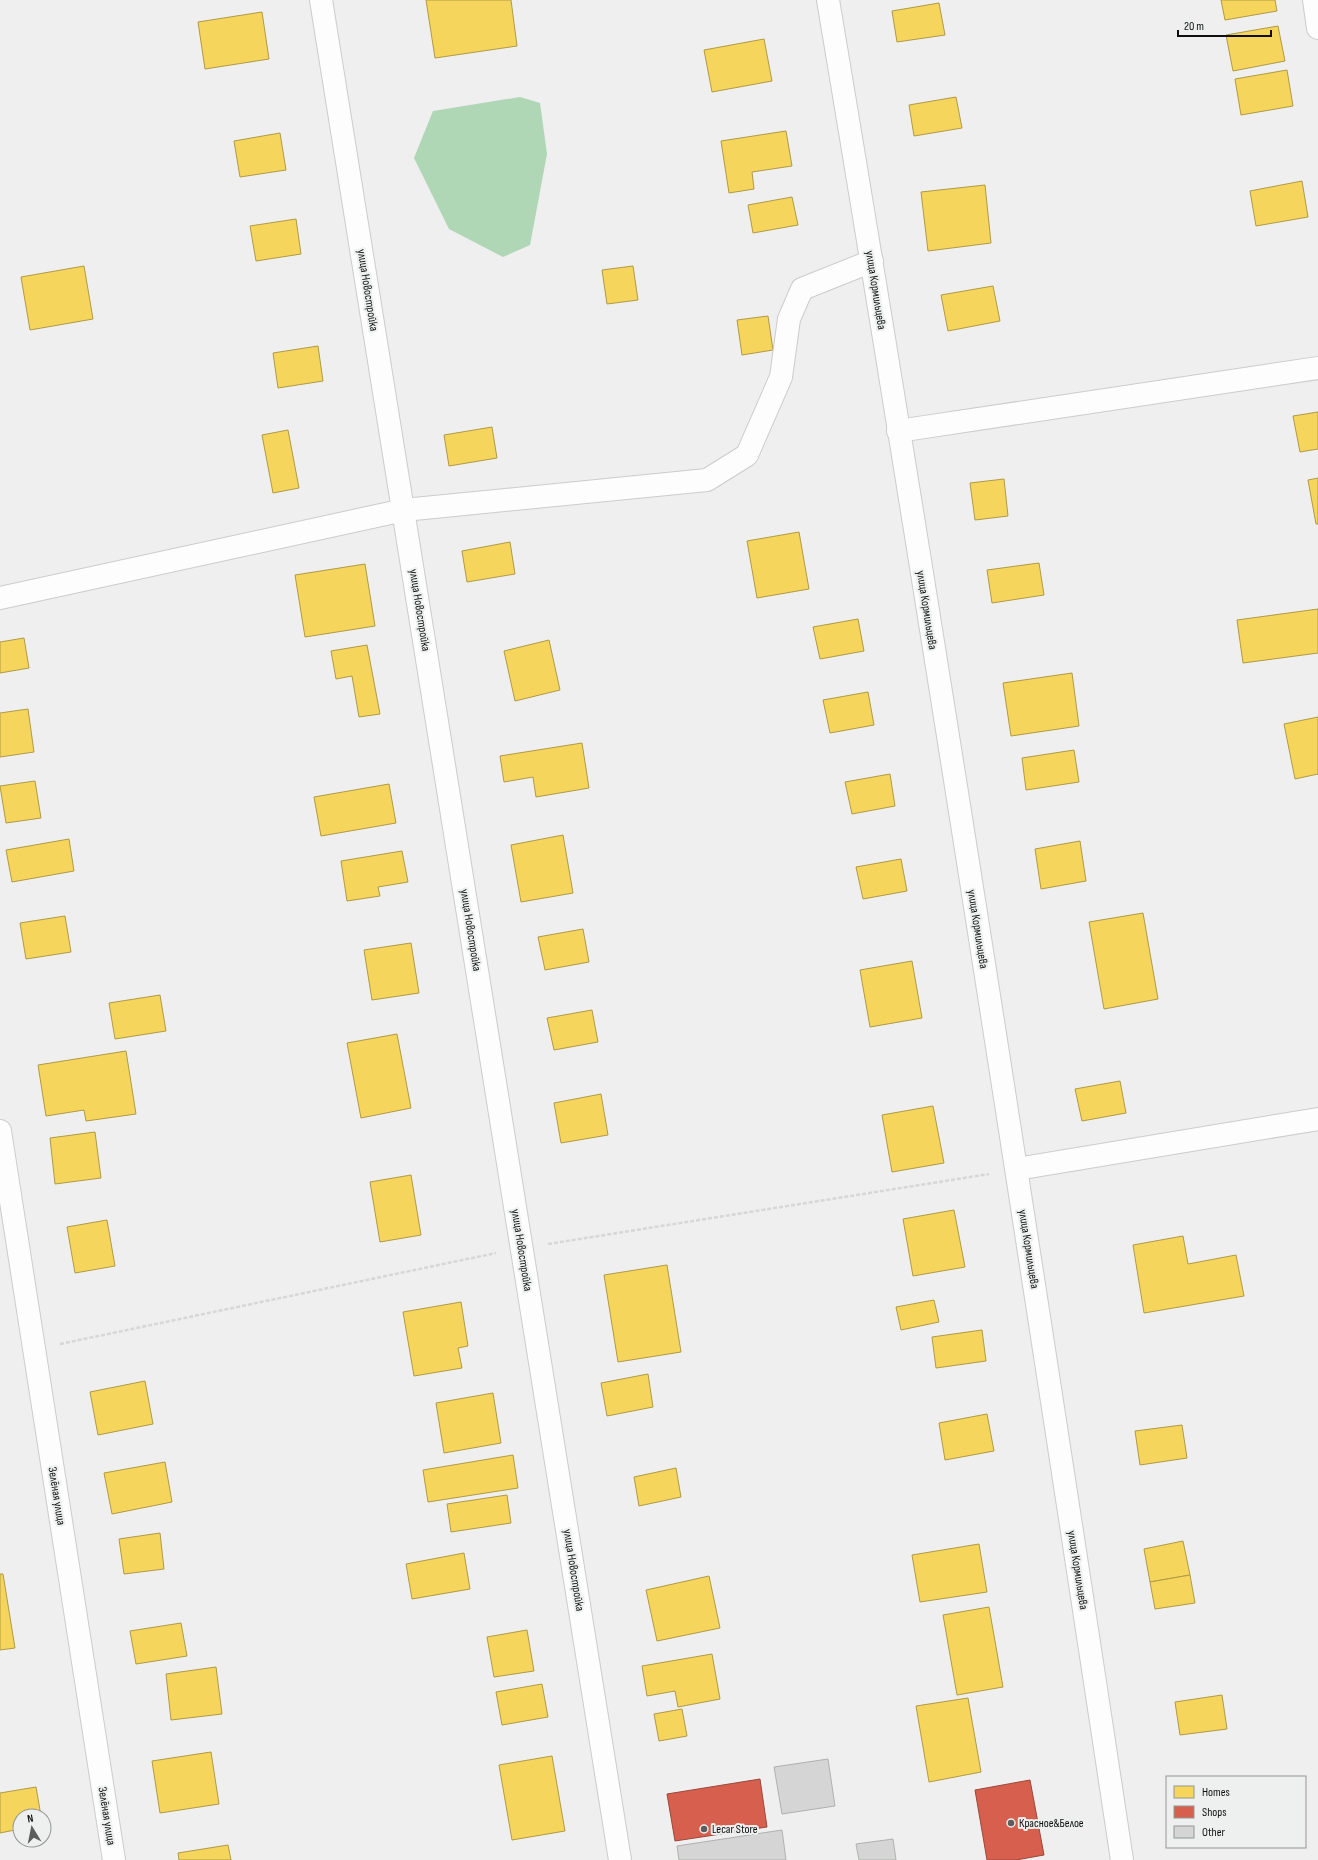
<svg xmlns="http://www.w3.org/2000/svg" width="1318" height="1860" font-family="'Sofia Sans Condensed',sans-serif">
<rect width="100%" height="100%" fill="#eeefee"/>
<polygon fill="#afd6b5" points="520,97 540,103 547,154 530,245 503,257 449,229 414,158 433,111"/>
<g fill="#f6d55c" stroke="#b09a45">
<polygon points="426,0 511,0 517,46 435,58"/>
<polygon points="1221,0 1275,0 1277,11 1225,20"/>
<polygon points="939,3 945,35 897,42 892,11"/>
<polygon points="262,12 269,59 205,69 198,22"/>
<polygon points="1278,26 1285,61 1233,71 1226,35"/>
<polygon points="764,39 772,81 712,92 704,50"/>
<polygon points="1287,70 1293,106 1241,115 1235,79"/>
<polygon points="956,97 962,128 914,136 909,105"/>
<polygon points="786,131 792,166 752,172 754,189 729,193 721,141"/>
<polygon points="280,133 286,170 240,177 234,141"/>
<polygon points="1302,181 1308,217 1256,226 1250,191"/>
<polygon points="985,185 991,243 928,251 921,192"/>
<polygon points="792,197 798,225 753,233 748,205"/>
<polygon points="296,219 301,254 256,261 250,226"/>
<polygon points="84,266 93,319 30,330 21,277"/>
<polygon points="633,266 638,300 607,304 602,270"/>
<polygon points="993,286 1000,321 948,331 941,295"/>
<polygon points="768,316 773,350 742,355 737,320"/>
<polygon points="318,346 323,381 278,388 273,353"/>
<polygon points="1318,412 1318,449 1300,452 1293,416"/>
<polygon points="492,427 497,458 449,466 444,435"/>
<polygon points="288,430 299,488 273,493 262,435"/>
<polygon points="1318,478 1318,524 1316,524 1308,480"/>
<polygon points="1004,479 1008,516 975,520 970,483"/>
<polygon points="799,532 809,589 757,598 747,541"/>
<polygon points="510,542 515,574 467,582 462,551"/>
<polygon points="1039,563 1044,595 992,603 987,570"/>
<polygon points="365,564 375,626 305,637 295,575"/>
<polygon points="1318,609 1318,653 1243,663 1237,620"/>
<polygon points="858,619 864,651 820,659 813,627"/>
<polygon points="24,638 29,668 0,673 0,642"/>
<polygon points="549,640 560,690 515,701 504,651"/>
<polygon points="367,645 380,714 359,717 352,676 336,679 331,651"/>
<polygon points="1072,673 1079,726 1011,736 1003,683"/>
<polygon points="868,692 874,725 830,733 823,700"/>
<polygon points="28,709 34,752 0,757 0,713"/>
<polygon points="1318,717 1318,774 1295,779 1284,724"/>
<polygon points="582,743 589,788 536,797 533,777 504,782 500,756"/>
<polygon points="1074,750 1079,782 1026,790 1022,758"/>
<polygon points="890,774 895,806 852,814 845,782"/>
<polygon points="35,781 41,818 6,823 0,786"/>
<polygon points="389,784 396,823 321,836 314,797"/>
<polygon points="563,835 573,893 521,902 511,845"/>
<polygon points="69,839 74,871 12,882 6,850"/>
<polygon points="1080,841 1086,881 1041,889 1035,849"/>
<polygon points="402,851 408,882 378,887 380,896 347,901 341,861"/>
<polygon points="901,859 907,891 863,899 856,867"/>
<polygon points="1143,913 1158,999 1104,1009 1089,922"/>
<polygon points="65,916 71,952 26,959 20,923"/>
<polygon points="583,929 589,962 545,970 538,937"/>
<polygon points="411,943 419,993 372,1000 364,950"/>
<polygon points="912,961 922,1018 870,1027 860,970"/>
<polygon points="160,995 166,1031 115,1039 109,1003"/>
<polygon points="592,1010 598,1042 554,1050 547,1018"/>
<polygon points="397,1034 411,1108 361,1118 347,1043"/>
<polygon points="126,1051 136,1114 86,1121 84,1110 46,1116 38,1065"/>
<polygon points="1120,1081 1126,1113 1082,1121 1075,1089"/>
<polygon points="601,1094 608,1135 561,1143 554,1103"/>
<polygon points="933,1106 944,1163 892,1172 882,1115"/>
<polygon points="95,1132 101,1178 55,1184 50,1138"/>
<polygon points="411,1175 421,1235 380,1242 370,1182"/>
<polygon points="954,1210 965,1267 913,1276 903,1219"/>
<polygon points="107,1220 115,1266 75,1273 67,1227"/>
<polygon points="1183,1236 1188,1264 1236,1255 1244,1296 1144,1313 1133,1245"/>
<polygon points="667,1265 681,1352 618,1362 604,1275"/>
<polygon points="934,1300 939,1322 901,1330 896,1307"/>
<polygon points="461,1302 468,1346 458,1348 462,1368 414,1376 403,1312"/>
<polygon points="982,1330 986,1361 936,1368 932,1337"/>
<polygon points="648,1374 653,1407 607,1416 601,1383"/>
<polygon points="145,1381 153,1424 98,1435 90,1392"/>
<polygon points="493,1393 501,1443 444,1453 436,1403"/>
<polygon points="987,1414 994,1451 945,1460 939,1423"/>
<polygon points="1182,1425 1187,1458 1140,1465 1135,1431"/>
<polygon points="513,1455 518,1488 428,1502 423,1470"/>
<polygon points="165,1462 172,1502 112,1514 104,1473"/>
<polygon points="676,1468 681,1497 639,1506 634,1477"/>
<polygon points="507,1495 511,1523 451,1532 447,1504"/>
<polygon points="160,1533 164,1569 124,1574 119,1539"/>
<polygon points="1183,1541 1190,1575 1150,1582 1144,1549"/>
<polygon points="979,1544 987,1592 920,1602 912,1555"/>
<polygon points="464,1553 470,1589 412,1599 406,1564"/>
<polygon points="0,1574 3,1574 15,1648 0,1650"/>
<polygon points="1190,1575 1195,1603 1155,1609 1150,1582"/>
<polygon points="709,1576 720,1628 657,1641 646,1590"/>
<polygon points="989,1607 1003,1687 957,1695 943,1615"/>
<polygon points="181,1623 187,1656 136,1664 130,1631"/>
<polygon points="527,1630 534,1671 494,1677 487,1637"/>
<polygon points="712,1654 720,1699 678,1707 675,1691 647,1696 642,1666"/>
<polygon points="216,1667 222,1714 171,1720 166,1674"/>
<polygon points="542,1684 548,1717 502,1725 496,1692"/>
<polygon points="1222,1695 1227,1729 1180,1735 1175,1702"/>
<polygon points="968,1698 981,1772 929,1782 916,1706"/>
<polygon points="682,1709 687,1736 659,1741 654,1714"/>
<polygon points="211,1752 219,1804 160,1813 152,1761"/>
<polygon points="552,1756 565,1831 512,1840 499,1765"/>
<polygon points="36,1787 41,1816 20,1816 20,1829 0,1833 0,1793"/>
<polygon points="228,1845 231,1860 179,1860 178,1853"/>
</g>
<g fill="#d6604d" stroke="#9a483a">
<polygon points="760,1779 767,1827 675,1841 667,1794"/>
<polygon points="1030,1780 1044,1855 1016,1860 987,1860 975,1790"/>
</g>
<g fill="#d4d5d4" stroke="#afb0af">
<polygon points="828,1759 835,1806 782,1814 774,1767"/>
<polygon points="782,1830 786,1860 679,1860 677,1846"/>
<polygon points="893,1839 896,1860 859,1860 856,1844"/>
</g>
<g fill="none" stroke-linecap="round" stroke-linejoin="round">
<defs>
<g id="minor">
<polyline points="321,0 620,1860"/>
<path d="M828,0C932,619 1028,1239 1122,1860"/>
<polyline points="1314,0 1318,28"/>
<polyline points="898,431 1318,368"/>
<polyline points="0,598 404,510 707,480 747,455 781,377 789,319 802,289 872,261"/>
<polyline points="0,1131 114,1860"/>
<polyline points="1017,1169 1318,1119"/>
</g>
</defs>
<use href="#minor" stroke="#cbcccb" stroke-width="24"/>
<g stroke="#d6d7d6" stroke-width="2.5" stroke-dasharray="4 2" stroke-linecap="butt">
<polyline points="548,1244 989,1174"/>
<polyline points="60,1344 496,1253"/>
</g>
<use href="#minor" stroke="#fcfdfc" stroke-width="22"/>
</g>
<g fill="#5c5d5c" stroke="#edf0ee" stroke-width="1.5">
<circle cx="1011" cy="1823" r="4"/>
<circle cx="704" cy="1829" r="4"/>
</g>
<g text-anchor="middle" stroke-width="4" stroke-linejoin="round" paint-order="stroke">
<g font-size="12" fill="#0e0f0e" stroke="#edf0ee">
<text transform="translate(368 290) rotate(81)" y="4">улица Новостройка</text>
<text transform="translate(876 290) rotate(81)" y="4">улица Кормильцева</text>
<text transform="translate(420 610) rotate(81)" y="4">улица Новостройка</text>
<text transform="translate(927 610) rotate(81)" y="4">улица Кормильцева</text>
<text transform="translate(978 929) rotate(81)" y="4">улица Кормильцева</text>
<text transform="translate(471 930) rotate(81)" y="4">улица Новостройка</text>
<text transform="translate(1029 1249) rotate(81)" y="4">улица Кормильцева</text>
<text transform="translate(522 1250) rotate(81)" y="4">улица Новостройка</text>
<text transform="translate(57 1496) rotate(81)" y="4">Зелёная улица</text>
<text transform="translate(574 1570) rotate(81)" y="4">улица Новостройка</text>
<text transform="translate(1078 1570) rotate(81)" y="4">улица Кормильцева</text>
<text transform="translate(107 1816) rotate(81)" y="4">Зелёная улица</text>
</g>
<g font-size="12" fill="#0e0f0e" stroke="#edf0ee" text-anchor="start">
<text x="1019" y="1827">Красное&amp;Белое</text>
<text x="712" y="1833">Lecar Store</text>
</g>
</g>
<rect x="1166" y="1776" width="140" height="72" fill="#edf0ee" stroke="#949694"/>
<rect x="1174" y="1786" width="20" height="12" fill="#f6d55c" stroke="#949694"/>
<text x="1202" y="1796" font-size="12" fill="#0e0f0e">Homes</text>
<rect x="1174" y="1806" width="20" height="12" fill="#d6604d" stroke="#949694"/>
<text x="1202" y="1816" font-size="12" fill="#0e0f0e">Shops</text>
<rect x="1174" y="1826" width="20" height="12" fill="#d4d5d4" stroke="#949694"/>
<text x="1202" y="1836" font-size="12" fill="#0e0f0e">Other</text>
<g transform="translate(32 1828) rotate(350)"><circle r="19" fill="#edf0ee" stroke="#949694"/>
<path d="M0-3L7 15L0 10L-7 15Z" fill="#5c5d5c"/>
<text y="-6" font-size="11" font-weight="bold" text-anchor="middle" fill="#0e0f0e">N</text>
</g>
<path d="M1178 30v6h93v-6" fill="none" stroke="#0e0f0e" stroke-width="2"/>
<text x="1184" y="30" font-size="12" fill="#0e0f0e" stroke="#edf0ee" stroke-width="3" paint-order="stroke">20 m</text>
</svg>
